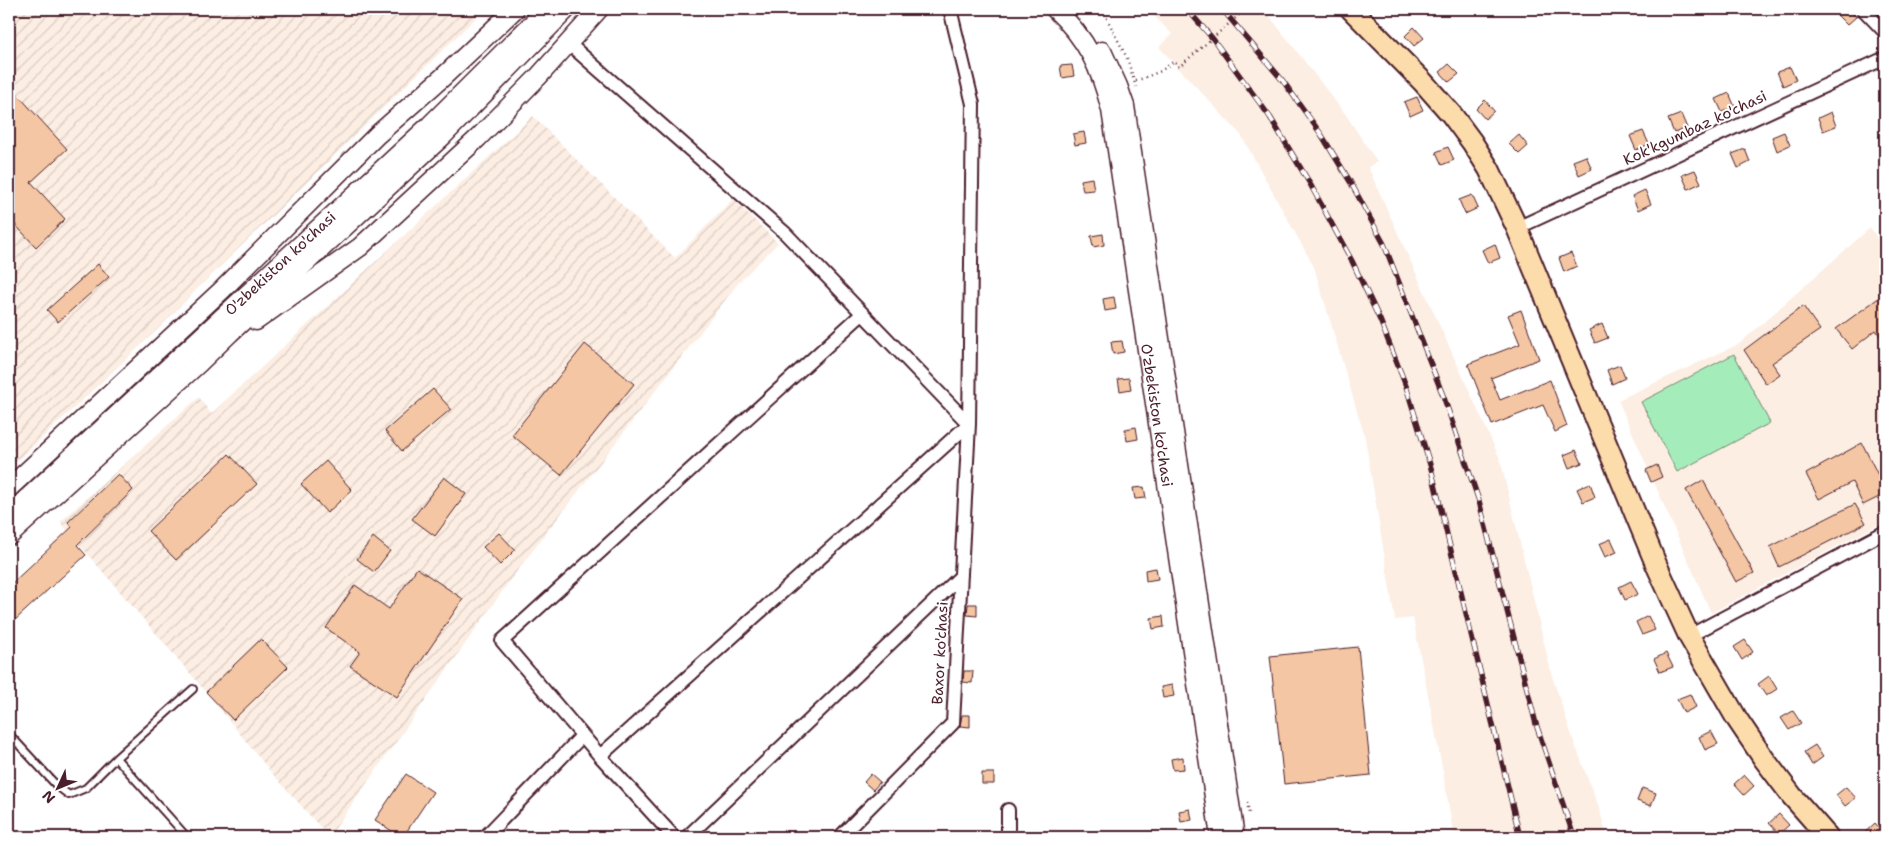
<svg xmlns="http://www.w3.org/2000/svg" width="1894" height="846" viewBox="0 0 1894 846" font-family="'Shantell Sans',sans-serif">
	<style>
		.built { fill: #fceee3 }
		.industrial { fill: url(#industrial-furrows) }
		.pitch { fill: #a4edba; stroke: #778672 }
		.building { fill: #f4c6a3; stroke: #4a1f2b }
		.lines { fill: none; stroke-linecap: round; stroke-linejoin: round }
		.lane-casing { stroke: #4a1f2b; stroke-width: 10 }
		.street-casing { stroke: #4a1f2b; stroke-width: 16 }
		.secondary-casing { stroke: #4a1f2b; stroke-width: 21 }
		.primary-casing { stroke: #4a1f2b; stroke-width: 24 }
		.path { stroke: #4a1f2b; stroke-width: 2.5; stroke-dasharray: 1 4; stroke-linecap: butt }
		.lane { stroke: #fff; stroke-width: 6 }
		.street { stroke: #fff; stroke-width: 12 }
		.secondary { stroke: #fff; stroke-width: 18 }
		.primary { stroke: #fddcac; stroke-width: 20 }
		.rail-casing { stroke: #4a1f2b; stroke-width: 5.5 }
		.rail { stroke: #fff; stroke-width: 4; stroke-dasharray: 11; stroke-linecap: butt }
		.labels { text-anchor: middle; stroke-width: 4; stroke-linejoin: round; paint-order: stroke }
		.street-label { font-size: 15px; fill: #4a1f2b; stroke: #fff }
	</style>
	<defs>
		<pattern id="industrial-furrows" width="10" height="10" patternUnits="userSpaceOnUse" patternTransform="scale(1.25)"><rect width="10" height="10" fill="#fceee3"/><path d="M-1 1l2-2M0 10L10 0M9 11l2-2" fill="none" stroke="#daccc3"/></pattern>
	</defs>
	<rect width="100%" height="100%" fill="#fff"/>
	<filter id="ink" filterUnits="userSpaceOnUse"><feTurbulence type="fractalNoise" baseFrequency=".02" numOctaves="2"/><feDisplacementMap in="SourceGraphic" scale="10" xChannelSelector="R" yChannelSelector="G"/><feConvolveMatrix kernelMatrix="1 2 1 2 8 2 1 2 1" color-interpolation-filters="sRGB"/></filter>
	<g filter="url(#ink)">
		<!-- built -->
		<path class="built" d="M1147 9H1264L1346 115 1377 162 1368 167 1500 459 1552 676 1573 739 1600 811 1607 837H1454L1442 767 1413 618 1395 620 1365 438 1314 267 1241 135 1159 47 1172 34Z
			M1870 228 1885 250V521L1711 613 1618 400 1739 344Z"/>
		<!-- industrial -->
		<path class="industrial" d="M9 9H485L196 290 156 331 9 469Z
			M533 116 675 258 733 199 778 243 739 282 511 579 329 837 270 771 206 692 60 522 199 397 211 414Z"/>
		<!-- pitch -->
		<path class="pitch" d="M1734 354 1770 423 1677 472 1641 402Z"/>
		<!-- building -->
		<path class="building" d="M1844 9H1849L1856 17 1847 25 1837 15Z
			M1414 27 1424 38 1414 46 1405 36Z
			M1449 64 1459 74 1449 82 1440 72Z
			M1072 65 1074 76 1062 78 1060 66Z
			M1790 67 1796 80 1783 86 1777 72Z
			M9 85 67 149 31 182 65 219 36 247 9 218Z
			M1729 93 1735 107 1722 112 1716 99Z
			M1417 97 1423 110 1410 116 1404 102Z
			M1485 100 1494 111 1485 119 1476 109Z
			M1831 112 1836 126 1823 131 1818 118Z
			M1681 114 1687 128 1674 133 1668 119Z
			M1643 131 1649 144 1636 150 1630 136Z
			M1084 132 1086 143 1075 145 1073 134Z
			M1784 132 1790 145 1777 151 1772 137Z
			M1519 135 1528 146 1519 154 1509 144Z
			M1448 147 1454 160 1442 165 1436 152Z
			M1745 149 1750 162 1738 168 1732 154Z
			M1586 156 1592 169 1579 175 1573 161Z
			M1695 170 1701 183 1688 189 1682 175Z
			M1092 178 1094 190 1083 191 1081 180Z
			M1645 190 1651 204 1638 210 1632 196Z
			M1472 195 1478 208 1465 214 1459 200Z
			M1103 234 1104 245 1093 247 1091 236Z
			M1495 244 1500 258 1488 263 1482 250Z
			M1571 253 1577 266 1564 272 1559 258Z
			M98 264 109 277 58 322 47 310Z
			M1114 297 1116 309 1105 311 1103 299Z
			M1880 297 1885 303V343L1876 330 1852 349 1836 329Z
			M1803 306 1820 330 1772 363 1780 374 1766 384 1744 350Z
			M1521 310 1539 359 1491 378 1500 400 1550 380 1567 426 1555 432 1543 405 1492 425 1468 364 1520 344 1508 315Z
			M1602 324 1608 338 1595 343 1589 330Z
			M1122 341 1124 352 1113 354 1111 342Z
			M585 344 634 384 561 475 512 435Z
			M1620 365 1625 378 1612 384 1607 370Z
			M1129 378 1131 389 1120 391 1118 379Z
			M433 389 451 409 402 451 385 431Z
			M1136 427 1138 439 1127 441 1125 429Z
			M1862 443 1885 489V494L1863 505 1852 482 1819 499 1806 474Z
			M1576 450 1582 463 1569 468 1564 455Z
			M229 454 257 484 176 560 148 531Z
			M326 461 352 490 327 513 301 484Z
			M1657 465 1662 477 1651 482 1646 470Z
			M118 474 133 490 77 545 86 555 14 621 9 615V586L72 527 68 522Z
			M444 477 466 494 435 536 412 519Z
			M1703 480 1754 573 1736 582 1686 490Z
			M1590 483 1595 497 1583 502 1577 489Z
			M1144 487 1146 498 1135 499 1133 488Z
			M1855 504 1866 523 1779 567 1770 547Z
			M499 533 515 550 500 565 483 547Z
			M373 537 390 551 374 572 357 559Z
			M1611 539 1617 552 1605 557 1599 544Z
			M417 568 463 599 397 697 350 666 360 652 326 628 355 585 389 609Z
			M1156 568 1158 579 1146 581 1145 570Z
			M1631 581 1638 594 1625 600 1619 587Z
			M968 604H977V616L967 615Z
			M1163 616 1164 627 1153 629 1151 618Z
			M1648 616 1655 630 1642 635 1636 622Z
			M261 639 288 667 233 720 206 692Z
			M1745 640 1753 652 1742 660 1734 647Z
			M1358 647 1371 775 1284 784 1270 656Z
			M1666 653 1673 667 1660 672 1654 659Z
			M964 671H973L972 683 963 682Z
			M1769 676 1777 689 1766 696 1758 684Z
			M1172 685 1174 696 1163 698 1161 687Z
			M1690 694 1696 707 1684 713 1677 699Z
			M1793 711 1801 723 1789 730 1781 718Z
			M962 715H970V727L960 726Z
			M1711 731 1718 744 1705 750 1699 737Z
			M1815 745 1823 757 1812 765 1804 752Z
			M1183 757 1184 769 1173 770 1171 759Z
			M982 773H994V784H982Z
			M406 774 433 792 403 837H401L375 820Z
			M871 774 880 782 873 790 864 782Z
			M1744 775 1754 786 1744 795 1734 784Z
			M1846 787 1856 798 1845 806 1836 795Z
			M1642 788 1656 793 1651 806 1637 801Z
			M1190 809 1192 820 1181 822 1179 811Z
			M1779 814 1789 825 1779 834 1769 823Z
			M1875 823 1885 835V837H1860Z"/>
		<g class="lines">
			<defs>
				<path id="lane" d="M9 734 57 786 69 795 86 788 116 758 193 689
					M116 758 187 837"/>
				<path id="street" d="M1863 9 1885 32
					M568 43 785 233 969 424 953 723 840 837
					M1517 228 1885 58
					M862 314 502 641 600 756 969 424 973 104 950 9
					M1689 636 1885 532
					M600 756 674 837
					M1008 810V837
					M486 836 582 736
					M687 837 961 576"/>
				<g id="secondary">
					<path id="s1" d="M1055 9C1087 39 1100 67 1111 110L1220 837"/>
					<path d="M1102 51 1118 86 1125 106 1235 837"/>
					<path d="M256 321 360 247 478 138 538 77 599 9"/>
					<path d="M9 488 222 290 377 135 443 77 515 9"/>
					<path id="s2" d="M9 515 430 125 547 9"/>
					<path d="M9 536 199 363 230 333 443 136 567 9"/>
				</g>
				<path id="primary" d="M1351 9 1423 82 1452 115 1472 142 1489 169 1517 228 1656 564 1689 636 1737 719 1764 759 1792 796 1828 837"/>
			</defs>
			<!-- lane casing -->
			<use href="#lane" class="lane-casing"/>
			<!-- street casing -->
			<use href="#street" class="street-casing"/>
			<!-- secondary casing -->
			<use href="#secondary" class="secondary-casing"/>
			<!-- primary casing -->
			<use href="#primary" class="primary-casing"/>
			<!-- path -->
			<path class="path" d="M1102 9 1127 58 1136 87
				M1136 81 1161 71 1174 61 1179 67 1246 9
				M1247 802 1249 813"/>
			<!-- lane -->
			<use href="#lane" class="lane"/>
			<!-- street -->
			<use href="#street" class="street"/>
			<!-- secondary -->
			<use href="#secondary" class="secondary"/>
			<!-- primary -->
			<use href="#primary" class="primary"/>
			<defs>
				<path id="rail" d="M1187 9 1213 39 1270 117 1309 182 1352 261 1380 320 1406 386 1431 468 1520 837
					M1222 9 1283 81 1321 134 1351 183 1384 244 1444 398 1479 501 1536 724 1574 837"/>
			</defs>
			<!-- rail casing -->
			<use href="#rail" class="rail-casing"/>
			<!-- rail -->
			<use href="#rail" class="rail"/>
		</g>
	</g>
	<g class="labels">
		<!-- street labels -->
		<g class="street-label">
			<text transform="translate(1695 128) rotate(-25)" y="5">Kok'kgumbaz ko'chasi</text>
			<text dy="5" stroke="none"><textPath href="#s2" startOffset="370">O'zbekiston ko'chasi</textPath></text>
			<text dy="5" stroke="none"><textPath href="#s1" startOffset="426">O'zbekiston ko'chasi</textPath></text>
			<text transform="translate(940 653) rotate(-87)" y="5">Baxor ko'chasi</text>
		</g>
	</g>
	<!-- margin -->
	<rect width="1894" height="846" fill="none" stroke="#fff" stroke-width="30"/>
	<rect x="15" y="15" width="1864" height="816" fill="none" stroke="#4a1f2b" stroke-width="2" filter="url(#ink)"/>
	<!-- north arrow -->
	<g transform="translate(58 788) rotate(226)" stroke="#ffffff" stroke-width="4" paint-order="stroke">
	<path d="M0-4L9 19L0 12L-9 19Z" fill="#4a1f2b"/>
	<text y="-8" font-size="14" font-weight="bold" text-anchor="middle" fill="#4a1f2b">N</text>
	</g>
</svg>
